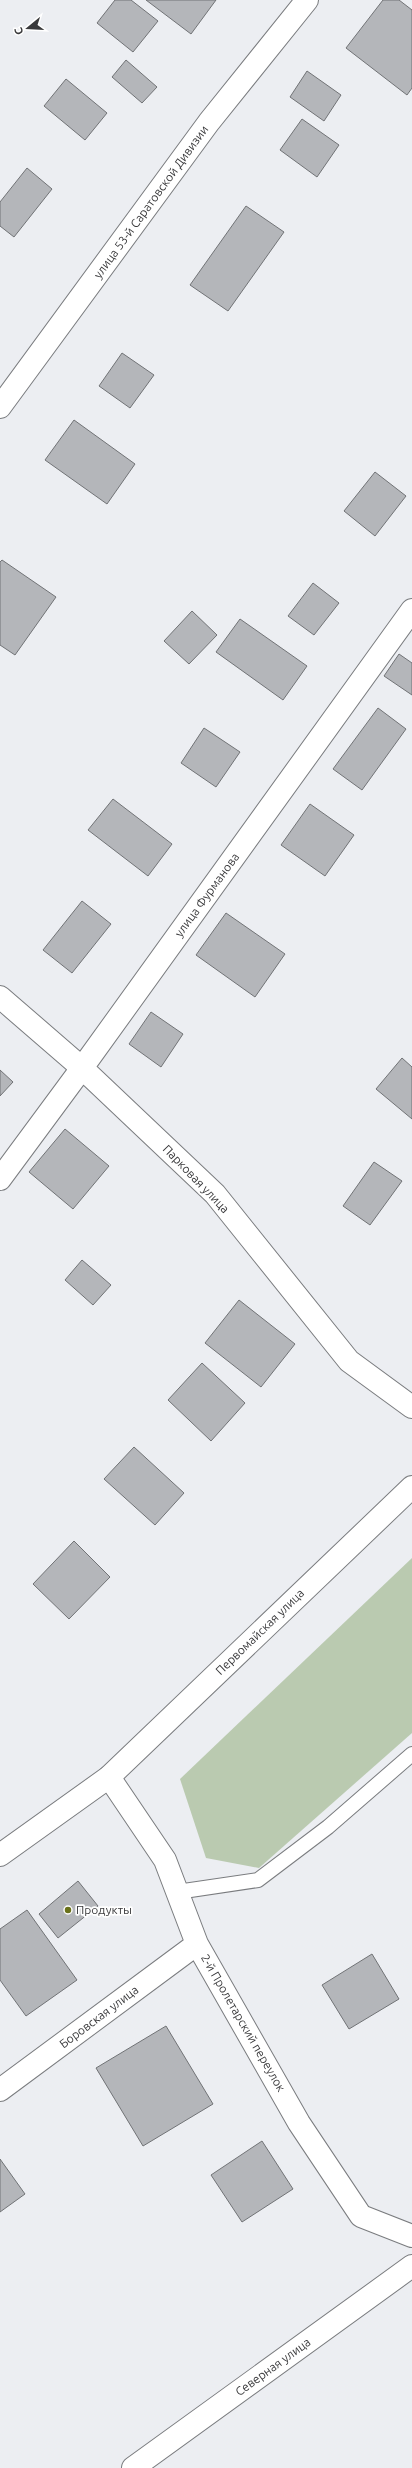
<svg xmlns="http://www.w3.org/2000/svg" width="412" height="2468" viewBox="0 0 412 2468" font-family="Ubuntu,sans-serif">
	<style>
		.green { fill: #bacab0 }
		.building { fill: #b4b6ba; stroke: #717376 }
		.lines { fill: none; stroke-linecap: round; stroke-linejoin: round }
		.lane-casing { stroke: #7a7c7f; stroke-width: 16 }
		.street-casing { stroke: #7a7c7f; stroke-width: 24 }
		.secondary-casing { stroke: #7a7c7f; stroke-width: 24 }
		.lane { stroke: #fff; stroke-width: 14 }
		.street { stroke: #fff; stroke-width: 22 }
		.secondary { stroke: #fff; stroke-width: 22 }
		.poi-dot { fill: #6a721b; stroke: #fff; stroke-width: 1.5 }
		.labels { text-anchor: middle; stroke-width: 3.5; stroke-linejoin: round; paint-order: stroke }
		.street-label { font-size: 12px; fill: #39393b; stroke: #fff }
		.poi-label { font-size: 12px; fill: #39393b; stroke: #fff; text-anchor: start }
	</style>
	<rect width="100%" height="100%" fill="#eceef2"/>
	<!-- green -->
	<path class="green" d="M412 1558V1733L259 1868 206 1858 180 1779Z"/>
	<!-- building -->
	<path class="building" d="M115 0H131L158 21 133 52 97 23Z
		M146 0H216L191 34Z
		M383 0H399L412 10V88L407 95 346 48Z
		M126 60 157 87 142 103 112 77Z
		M307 71 341 95 324 121 290 97Z
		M66 79 107 113 85 140 44 106Z
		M302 119 339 145 317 177 280 150Z
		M27 168 52 189 14 237 0 226V202Z
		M246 206 284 232 228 311 190 285Z
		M122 353 154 375 130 408 99 386Z
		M74 420 135 464 107 504 45 460Z
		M375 472 406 496 375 536 344 511Z
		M2 560 56 597 15 655 0 645V562Z
		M313 583 339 603 314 635 288 616Z
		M192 611 217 635 189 664 164 641Z
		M240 619 307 666 283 700 216 652Z
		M399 654 412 663V695L384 676Z
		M378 708 406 729 362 790 333 769Z
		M204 728 240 752 216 787 181 763Z
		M113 799 172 844 148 876 88 830Z
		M310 804 354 835 325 876 281 845Z
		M82 901 111 924 72 973 43 950Z
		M226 913 285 954 255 997 196 955Z
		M151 1012 183 1034 161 1067 129 1044Z
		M402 1058 412 1067V1119L376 1089Z
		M0 1070 13 1082 0 1096Z
		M65 1129 109 1166 73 1209 29 1172Z
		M374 1162 402 1181 370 1225 343 1206Z
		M82 1260 111 1285 93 1305 65 1280Z
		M239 1300 295 1344 261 1387 205 1343Z
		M202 1363 245 1403 211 1441 168 1400Z
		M134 1447 184 1493 155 1525 104 1479Z
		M74 1541 110 1577 69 1619 33 1584Z
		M78 1881 98 1906 58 1938 39 1914Z
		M27 1910 77 1980 26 2016 0 1980V1929Z
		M372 1954 399 1999 349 2029 322 1985Z
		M166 2026 213 2104 143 2146 96 2068Z
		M262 2141 293 2189 242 2222 211 2175Z
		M0 2159 25 2194 0 2212Z"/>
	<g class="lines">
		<defs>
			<path id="lane" d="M177 1892 258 1880 328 1827 412 1754"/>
			<path id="street" d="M0 407 209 122 307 0
				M0 997 82 1068 215 1194 349 1361 412 1407
				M0 1179 82 1068 412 610
				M109 1777 165 1860 197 1944 299 2123 361 2216 412 2236
				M0 2090 197 1944
				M133 2468 412 2266"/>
			<path id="secondary" d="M0 1855 109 1777 412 1487"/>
		</defs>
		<!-- lane casing -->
		<use href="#lane" class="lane-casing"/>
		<!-- street casing -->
		<use href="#street" class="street-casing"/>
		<!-- secondary casing -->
		<use href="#secondary" class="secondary-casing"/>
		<!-- lane -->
		<use href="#lane" class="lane"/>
		<!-- street -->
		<use href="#street" class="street"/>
		<!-- secondary -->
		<use href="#secondary" class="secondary"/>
	</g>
	<!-- markers -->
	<circle class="poi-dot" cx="68" cy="1910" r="4"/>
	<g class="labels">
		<!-- street labels -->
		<g class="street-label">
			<text transform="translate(151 202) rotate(-54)" y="4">улица 53-й Саратовской Дивизии</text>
			<text transform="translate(207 895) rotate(-54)" y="4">улица Фурманова</text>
			<text transform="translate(196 1179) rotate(46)" y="4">Парковая улица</text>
			<text transform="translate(260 1632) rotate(-44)" y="4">Первомайская улица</text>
			<text transform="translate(99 2017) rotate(-37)" y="4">Боровская улица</text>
			<text transform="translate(243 2023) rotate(60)" y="4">2-й Пролетарский переулок</text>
			<text transform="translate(273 2367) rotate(-36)" y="4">Северная улица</text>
		</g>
		<!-- poi labels -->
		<g class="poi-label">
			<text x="76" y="1914">Продукты</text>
		</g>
	</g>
	<!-- north arrow -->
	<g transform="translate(28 28) rotate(252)" stroke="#ffffff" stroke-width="3" paint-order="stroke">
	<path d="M0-3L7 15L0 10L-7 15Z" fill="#39393b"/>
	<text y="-6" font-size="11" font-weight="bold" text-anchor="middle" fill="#39393b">С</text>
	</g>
</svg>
